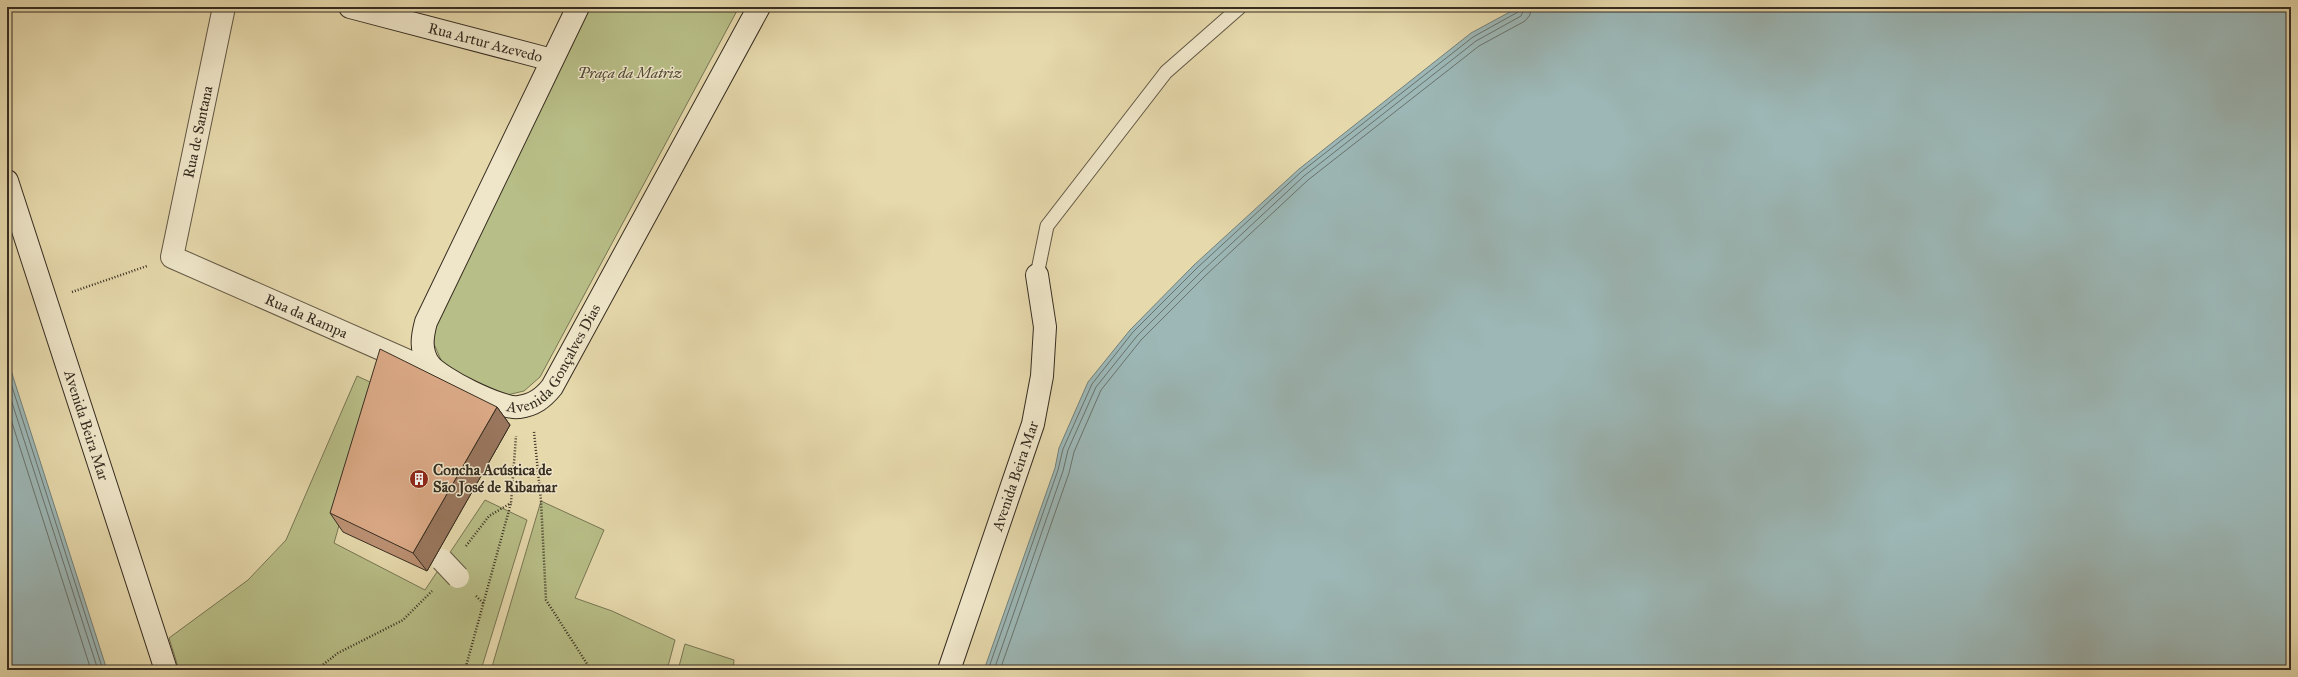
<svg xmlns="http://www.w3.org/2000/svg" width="2298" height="677" viewBox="0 0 2298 677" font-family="'IM FELL Great Primer',serif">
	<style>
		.green { fill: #b8be87; stroke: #777654 }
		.water { fill: #9cb7b6; stroke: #73807a }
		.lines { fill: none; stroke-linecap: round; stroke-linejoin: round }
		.shore { stroke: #69726c; stroke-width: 1 }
		.lane-casing { stroke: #625844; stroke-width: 15 }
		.street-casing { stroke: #625844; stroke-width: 24 }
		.secondary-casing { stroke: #362d21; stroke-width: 24 }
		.path { stroke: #362d21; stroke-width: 2.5; stroke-dasharray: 1 2; stroke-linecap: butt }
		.lane { stroke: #efe6c9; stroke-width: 13 }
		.street { stroke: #efe6c9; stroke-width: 22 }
		.secondary { stroke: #efe6c9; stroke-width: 22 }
		.street-bridge-casing { stroke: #625844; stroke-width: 24; stroke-linecap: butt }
		.street-bridge { stroke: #efe6c9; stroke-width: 22 }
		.wall { fill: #bb9072; stroke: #362d21 }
		.shaded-wall { fill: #99765d; stroke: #362d21 }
		.building { fill: #daa885; stroke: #362d21 }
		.labels { text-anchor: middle; stroke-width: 3; stroke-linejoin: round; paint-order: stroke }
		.street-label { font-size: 15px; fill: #362d21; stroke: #efe6c9 }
		.park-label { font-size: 15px; font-style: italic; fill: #504a35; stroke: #efe6c9 }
		.poi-label { font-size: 15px; font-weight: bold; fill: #362d21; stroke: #efe6c9; text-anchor: start }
	</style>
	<rect width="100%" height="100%" fill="#e6d9ac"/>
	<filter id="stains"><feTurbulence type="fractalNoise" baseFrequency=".005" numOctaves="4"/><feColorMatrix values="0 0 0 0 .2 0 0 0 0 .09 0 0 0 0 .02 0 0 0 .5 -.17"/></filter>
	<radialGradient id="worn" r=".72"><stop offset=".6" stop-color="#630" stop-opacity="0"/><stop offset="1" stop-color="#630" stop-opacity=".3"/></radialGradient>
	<!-- green -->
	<path class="green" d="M590 7H739L540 377 524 391 507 395 444 367 434 344V327Z
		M357 376 379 386 334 543 425 590 485 500 527 520 481 670H179L169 638 248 580 286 540Z
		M541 501 604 530 575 598 612 611 675 640 667 670H491Z
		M685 644 734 660 733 670H678Z"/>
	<!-- water -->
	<path class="water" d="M1519 7H2291V670H984L1055 468 1059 448 1088 382 1130 330 1194 265 1299 169 1471 33Z
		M7 358 107 670H7Z"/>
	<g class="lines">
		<!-- shore -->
		<path class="shore" d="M7 371 103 670
			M7 387 98 670
			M7 407 91 670
			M988 670 1058 470 1063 449 1092 384 1133 332 1197 268 1301 172 1473 37 1518 12 1520 7
			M994 670 1063 471 1068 450 1096 387 1137 336 1201 272 1304 176 1476 41 1521 16 1525 7
			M1000 670 1069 473 1074 452 1101 390 1141 340 1205 276 1308 180 1479 46 1525 21 1530 15 1531 7"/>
		<defs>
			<path id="lane" d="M1037 275 1047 226 1166 72 1240 7"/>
			<g id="street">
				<path id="s1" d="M224 7 172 257 440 375"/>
			</g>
			<g id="secondary">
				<path id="s2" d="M350 7 552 60"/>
				<path id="s3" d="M578 7 426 322C422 337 420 350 429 364 439 378 502 410 519 407 534 405 543 398 552 387L759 7"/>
				<path id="s4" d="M7 181 166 670"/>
				<path id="s5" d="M949 670 1033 424 1042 376 1045 327 1037 275"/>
			</g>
		</defs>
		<!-- lane casing -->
		<use href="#lane" class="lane-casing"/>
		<!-- street casing -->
		<use href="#street" class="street-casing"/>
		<!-- secondary casing -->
		<use href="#secondary" class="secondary-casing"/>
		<!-- path -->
		<path class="path" d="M72 292 147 266
			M534 432 541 501 546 600 591 670
			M466 546 489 516 511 503
			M476 596 483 603
			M316 670 338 653 403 620 432 591
			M465 670 511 503 516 436"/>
		<!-- lane -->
		<use href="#lane" class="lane"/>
		<!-- street -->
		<use href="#street" class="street"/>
		<!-- secondary -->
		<use href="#secondary" class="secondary"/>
		<defs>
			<path id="street-bridge" d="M442 560 458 577"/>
		</defs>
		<!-- street-bridge casing -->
		<use href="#street-bridge" class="street-bridge-casing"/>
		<!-- street-bridge -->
		<use href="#street-bridge" class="street-bridge"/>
	</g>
	<!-- wall -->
	<path class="wall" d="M497 407 510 425 427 571 343 532 330 513Z"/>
	<!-- shaded-wall -->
	<path class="shaded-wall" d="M497 407 510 425 427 571 413 553Z"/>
	<!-- building -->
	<path class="building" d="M380 349 497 407 413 553 330 513Z"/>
	<!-- icons -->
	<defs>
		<symbol id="building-disc" viewBox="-11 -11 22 22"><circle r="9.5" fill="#8f2418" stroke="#efe6c9"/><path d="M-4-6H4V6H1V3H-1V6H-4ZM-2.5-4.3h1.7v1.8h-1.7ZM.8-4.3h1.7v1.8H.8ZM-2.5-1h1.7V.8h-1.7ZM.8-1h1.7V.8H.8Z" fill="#fff"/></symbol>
	</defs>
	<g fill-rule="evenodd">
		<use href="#building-disc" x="408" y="468" width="22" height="22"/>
	</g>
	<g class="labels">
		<!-- street labels -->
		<g class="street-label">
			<text dy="5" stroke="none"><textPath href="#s2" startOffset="140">Rua Artur Azevedo</textPath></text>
			<text transform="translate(198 132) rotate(-78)" y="5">Rua de Santana</text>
			<text dy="5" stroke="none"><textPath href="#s1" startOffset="402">Rua da Rampa</textPath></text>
			<text dy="5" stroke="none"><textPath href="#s3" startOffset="555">Avenida Gonçalves Dias</textPath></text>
			<text dy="5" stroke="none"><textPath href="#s4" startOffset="257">Avenida Beira Mar</textPath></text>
			<text dy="5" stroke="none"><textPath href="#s5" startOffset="205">Avenida Beira Mar</textPath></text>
		</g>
		<!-- park labels -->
		<g class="park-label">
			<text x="630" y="78">Praça da Matriz</text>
		</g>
		<!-- poi labels -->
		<g class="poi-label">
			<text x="433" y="475">Concha Acústica de<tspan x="433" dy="17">São José de Ribamar</tspan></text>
		</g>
	</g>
	<!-- margin -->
	<rect width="2298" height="677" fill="none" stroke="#e6d9ac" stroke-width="24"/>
	<rect x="8" y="8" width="2282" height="661" fill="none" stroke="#362d21" stroke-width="2"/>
	<rect x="12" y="12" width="2274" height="653" fill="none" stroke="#362d21"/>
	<rect width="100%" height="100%" filter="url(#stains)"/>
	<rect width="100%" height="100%" fill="url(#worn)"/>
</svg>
